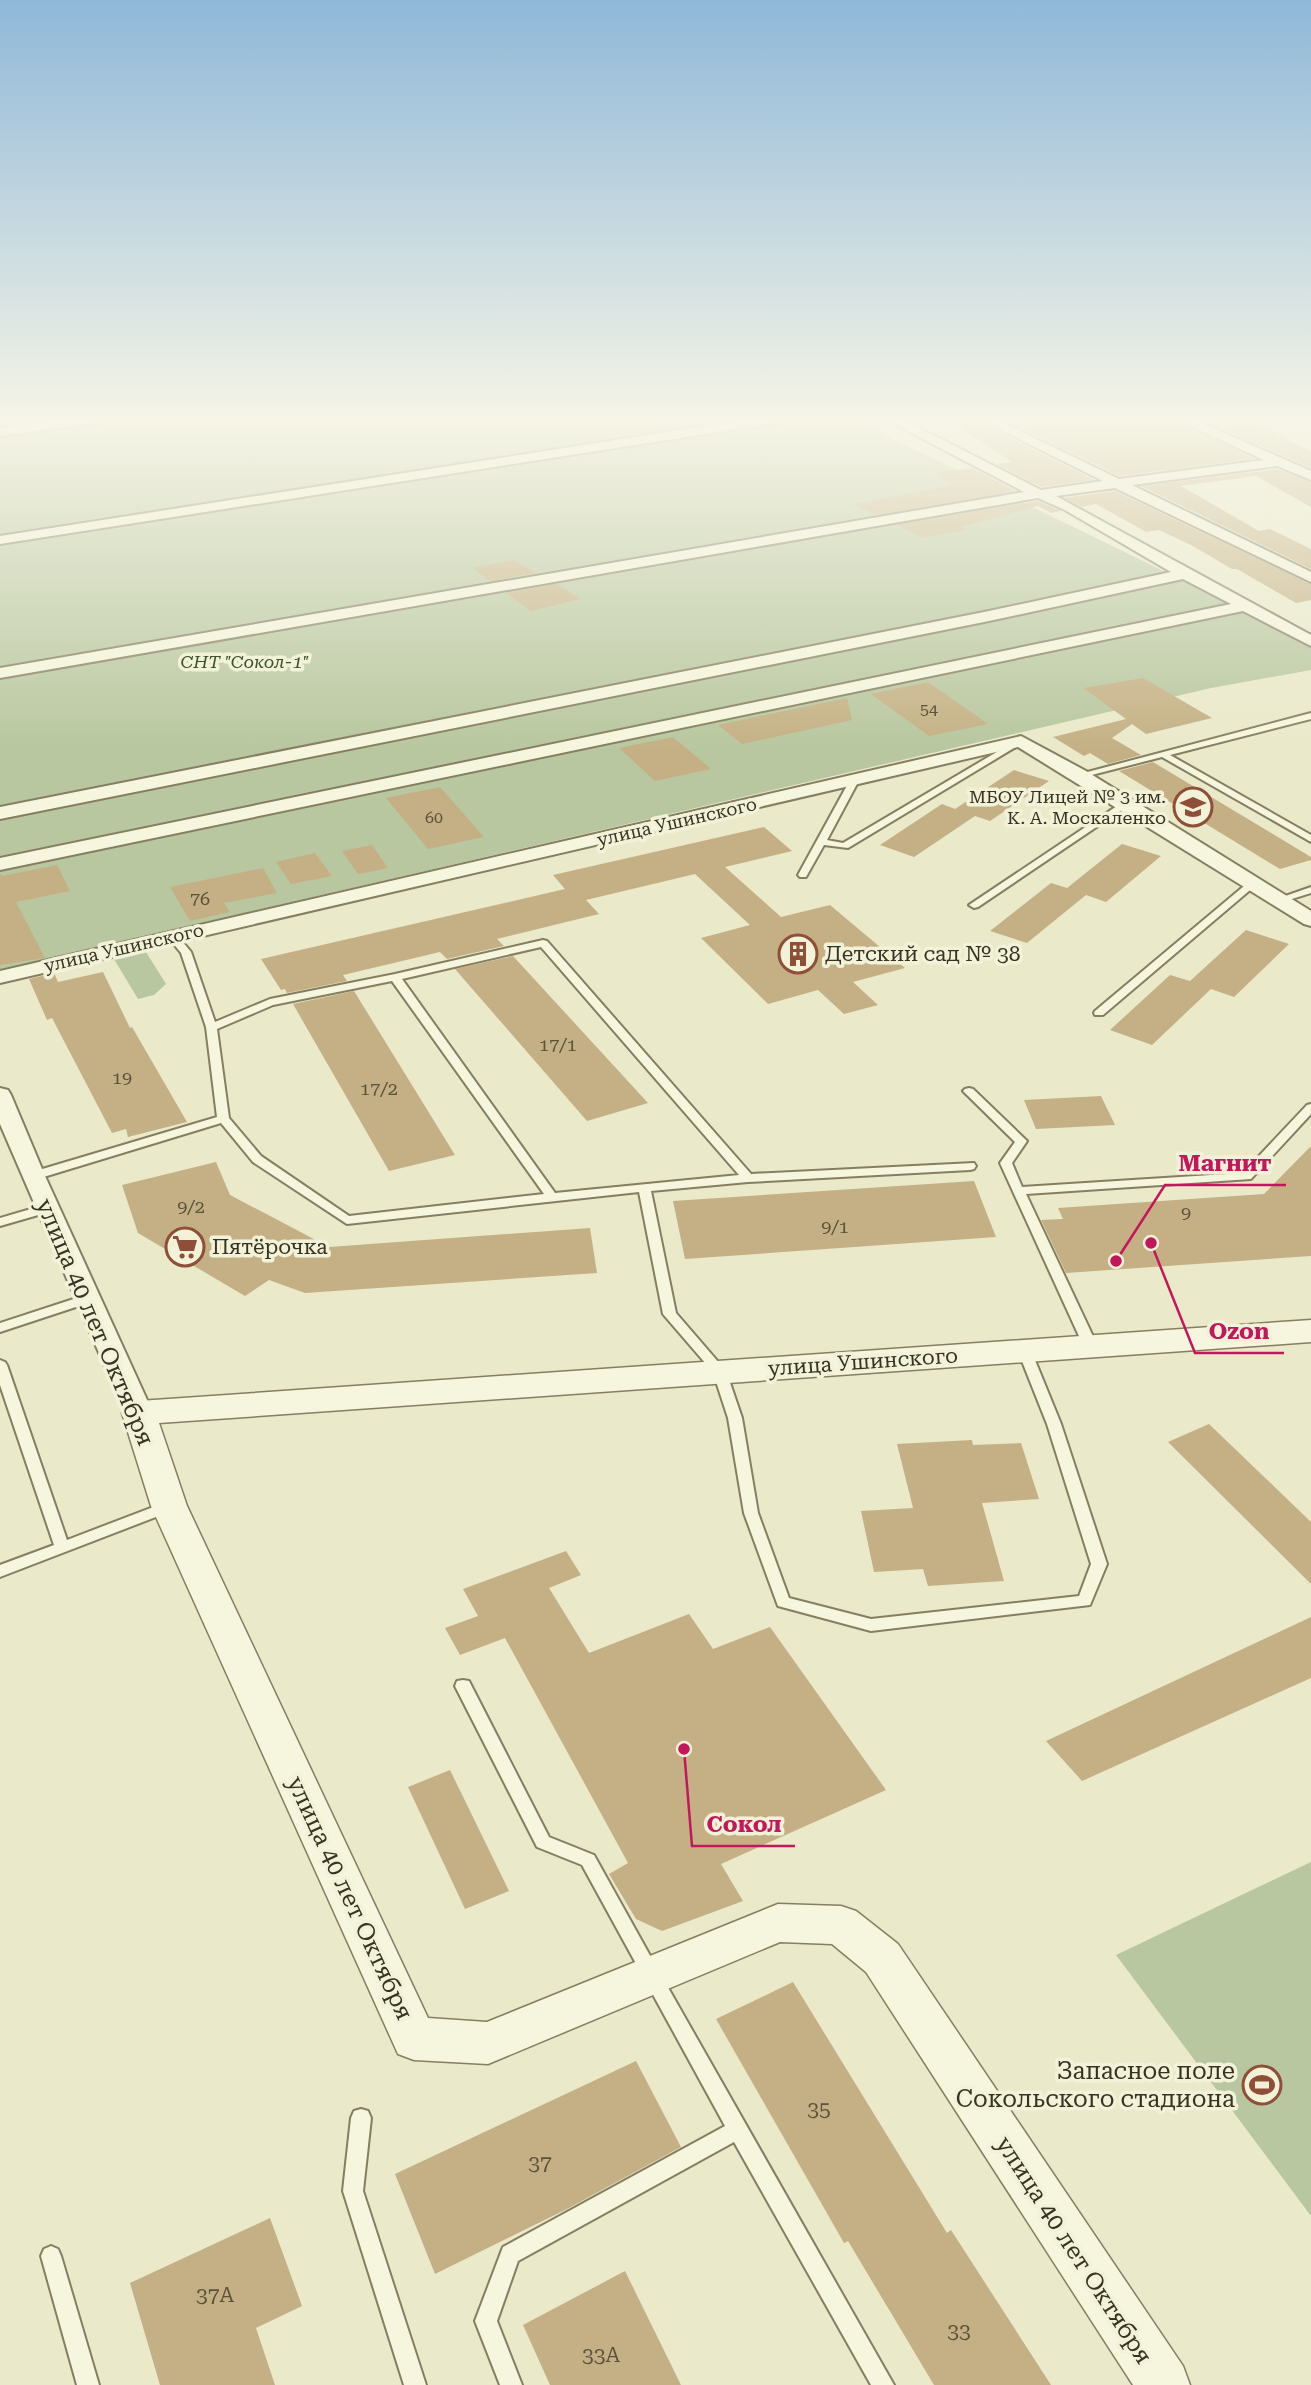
<svg xmlns="http://www.w3.org/2000/svg" width="1311" height="2385" viewBox="0 0 1311 2385" font-family="'Roboto Serif',serif">
	<style>
		.green { fill: #b8c79f }
		.building { fill: #c4b084 }
		.lines { fill: none; stroke-linecap: round; stroke-linejoin: round }
		.service-casing { stroke: #857e60; stroke-width: 4 }
		.minor-casing { stroke: #857e60; stroke-width: 4 }
		.tertiary-casing { stroke: #857e60; stroke-width: 3 }
		.service { fill: #f6f5dd; fill-rule: evenodd }
		.minor { fill: #f6f5dd; fill-rule: evenodd }
		.tertiary { fill: #f6f5dd; fill-rule: evenodd }
		.labels { text-anchor: middle; stroke-width: 7; stroke-linejoin: round; paint-order: stroke }
		.far-number-label { font-size: 16px; fill: #5a523a }
		.far-park-label { font-size: 18px; font-style: italic; fill: #3d512b; stroke: #f2f2d9 }
		.far-poi-label { font-size: 18px; fill: #373222; stroke: #f2f2d9; text-anchor: end }
		.far-street-label { font-size: 18px; fill: #373222; stroke: #f2f2d9 }
		.number-label { font-size: 18px; fill: #5a523a }
		.poi-label { font-size: 21px; fill: #373222; stroke: #f2f2d9; text-anchor: start }
		.street-label { font-size: 21px; fill: #373222; stroke: #f2f2d9 }
		.near-number-label { font-size: 21px; fill: #5a523a }
		.near-street-label { font-size: 24px; fill: #373222; stroke: #f2f2d9 }
		.near-poi-label { font-size: 24px; fill: #373222; stroke: #f2f2d9; text-anchor: end }
		.leader { fill: none; stroke: #c2185b; stroke-width: 2.5 }
		.callout-dot { fill: #c2185b; stroke: #f2f2d9; stroke-width: 2.5 }
		.callout-label { font-size: 23px; text-anchor: middle; font-weight: bold; fill: #c2185b; stroke: #f2f2d9; stroke-width: 7; stroke-linejoin: round; paint-order: stroke }
	</style>
	<rect width="100%" height="100%" fill="#eae9ca"/>
	<!-- green -->
	<path class="green" d="M0 417H848L1311 643V670L1211 688 0 970Z
		M146 952 166 984 154 995 138 999 114 959Z
		M1311 1862V2216L1116 1955Z"/>
	<!-- building -->
	<path class="building" d="M1063 417H1168L1255 459 1119 476 1010 423Z
		M1195 417H1233L1263 427 1311 451V468Z
		M986 426 1094 480 1041 487 996 464 1012 462 961 428Z
		M972 468 1016 491 876 515 854 504 953 485 934 473Z
		M1277 469 1311 482V507L1256 476 1181 486 1259 531 1270 529 1311 549V569L1141 486Z
		M1115 491 1311 584V600L1296 603 1237 569H1232L1193 546 1159 530 1146 532 1096 504 1082 507 1064 498Z
		M1038 501 1061 511 1051 513 1038 506 962 527 967 530 922 538 897 525Z
		M513 560 536 573 490 581 472 568Z
		M556 584 581 599 531 611 506 593Z
		M1143 678 1212 718 1146 734 1132 724 1112 738 1141 755 1108 764 1090 753 1084 756 1053 737 1126 719 1083 688Z
		M928 682 988 724 929 736 871 694Z
		M847 698 852 720 742 744 718 725Z
		M673 737 711 769 655 781 619 748Z
		M1153 762 1311 857V860L1280 869 1119 771Z
		M1014 770 1049 781 990 821 975 816 914 857 880 845 942 804 955 809Z
		M440 787 484 837 428 849 386 798Z
		M764 827 792 851 725 867 781 917 830 905 905 968 853 982 878 1005 844 1014 818 990 768 1004 701 938 750 925 695 874 586 900 599 914 497 939 504 946 447 959 440 952 343 975 347 981 287 993 285 989 281 990 261 959 565 889 553 875Z
		M1122 844 1161 856 1106 902 1086 895 1027 943 990 931 1051 883 1067 888Z
		M372 845 388 868 358 874 342 851Z
		M315 853 332 876 291 884 276 862Z
		M57 865 70 891 16 902 45 958 0 965V873L2 876Z
		M263 868 277 893 224 903 230 912 190 921 170 887Z
		M1246 930 1289 944 1234 997 1211 989 1152 1045 1110 1030 1170 975 1190 981Z
		M513 956 648 1103 587 1121 455 969Z
		M103 972 130 1028 132 1027 187 1122 128 1137 126 1129 112 1133 52 1018 47 1020 29 979 54 973 58 982Z
		M354 991 455 1155 389 1171 293 1004Z
		M1101 1096 1115 1125 1036 1129 1024 1100Z
		M1311 1146V1256L1066 1273 1041 1220 1063 1219 1058 1208 1264 1194Z
		M216 1162 230 1195 329 1247 590 1228 597 1273 305 1293 269 1280 245 1296 138 1233 122 1185Z
		M974 1181 996 1237 685 1259 673 1201Z
		M1209 1424 1311 1522V1584L1168 1442Z
		M972 1440 973 1445 1021 1443 1039 1499 982 1503 1004 1581 928 1586 923 1569 874 1572 861 1511 913 1508 897 1444Z
		M566 1551 581 1575 549 1588 589 1653 689 1614 713 1649 770 1627 886 1790 721 1864 743 1901 662 1931 636 1919 609 1874 628 1863 505 1638 460 1655 445 1628 478 1616 463 1589Z
		M1311 1617V1678L1082 1781 1046 1741Z
		M450 1770 509 1891 465 1909 408 1787Z
		M793 1982 947 2233 951 2230 1051 2385H934L848 2241 844 2243 716 2019Z
		M636 2061 681 2147 567 2209 435 2274 395 2174Z
		M270 2218 302 2306 256 2328 275 2385H160L130 2283Z
		M625 2271 681 2385H550L523 2325Z"/>
	<g class="lines">
		<defs>
			<path id="service" d="M1311 713V719L1170 755 1311 835V842L1162 757 1080 778 1076 775Z
				M1017 740 1024 742 848 848 824 845 806 877H800L798 875 850 780H856L858 782 827 840 843 843Z
				M1126 800 1129 801V805L978 907 974 908 969 905Z
				M1253 880 1256 881V885L1103 1015H1095L1094 1013 1095 1011 1250 881Z
				M1311 887V893L1279 903 1274 900Z
				M173 934 177 935 191 952 215 1022 270 999 395 974 543 940 547 941 751 1174 974 1163 976 1166 974 1169 970 1170 748 1182 651 1191 676 1313 726 1371 742 1418 758 1513 789 1598 871 1619 1079 1596 1091 1564 1047 1424 1018 1351 1020 1348H1030L1061 1424 1107 1564 1090 1605 871 1631 778 1606 744 1513 728 1418 713 1372 663 1314 639 1192 347 1224 253 1162 221 1123 37 1179H29L27 1176 29 1173 217 1117 206 1027 181 953 168 937ZM541 947 739 1175 555 1193 402 979ZM392 981 544 1194 349 1216 261 1156 229 1118 217 1029 273 1005Z
				M969 1088 973 1089 1027 1141 1012 1163 1022 1187 1243 1173 1307 1105 1311 1104V1114L1251 1179 1026 1194 1098 1347 1096 1350H1086L1084 1347 1000 1163 1015 1142 965 1093 963 1091 965 1089Z
				M48 1204 52 1205 54 1208 52 1211 0 1226V1218Z
				M89 1294 94 1295 96 1298 94 1301 0 1332V1323Z
				M0 1360 5 1362 7 1365 67 1540 169 1501 174 1502 176 1506 174 1510 0 1577V1565L54 1545 0 1385Z
				M463 1680 469 1681 549 1837 594 1855 658 1970 894 2385H871L734 2142 518 2261 497 2321 522 2385H500L475 2321 503 2247 725 2126 582 1865 537 1847 455 1686 457 1681Z
				M361 2109 368 2111 371 2118 363 2191 426 2385H404L343 2191 351 2118 354 2111Z
				M51 2246 58 2249 61 2256 99 2385H77L41 2256 44 2249Z"/>
			<path id="minor" d="M80 417H116L110 421 0 436V428Z
				M763 417H795L789 421 0 544V536Z
				M881 417H898L1041 490 1103 481 975 417H991L1119 479 1264 460 1171 417H1188L1311 471V480L1277 466 1132 485 1311 572V582L1115 488 1056 496 1311 635V646L1243 611 0 870V858L1231 604 1183 579 989 621 0 819V807L989 611 1171 572 1065 510 1038 498 0 678V668L1024 492Z
				M1021 736 1086 771 1311 911V926L1304 924 1018 747 0 983V971Z
				M0 1088 8 1090 11 1095 45 1176 153 1413 149 1420 139 1423 129 1420 125 1413 0 1124Z"/>
			<path id="tertiary" d="M1311 1320V1342L159 1423 187 1506 428 2018 487 2022 778 1904 841 1906 856 1911 898 1944 1183 2366 1190 2385H1133L866 1972 832 1944 780 1942 488 2064 414 2060 398 2054 151 1506 122 1413 127 1405 139 1401Z"/>
		</defs>
		<!-- service casing -->
		<use href="#service" class="service-casing"/>
		<!-- minor casing -->
		<use href="#minor" class="minor-casing"/>
		<!-- tertiary casing -->
		<use href="#tertiary" class="tertiary-casing"/>
		<!-- service -->
		<use href="#service" class="service"/>
		<!-- minor -->
		<use href="#minor" class="minor"/>
		<!-- tertiary -->
		<use href="#tertiary" class="tertiary"/>
	</g>
	<!-- sky -->
	<linearGradient id="sky" x2="0" y2="1"><stop stop-color="#8fb8d8"/><stop offset="0.56" stop-color="#f6f5e7"/><stop offset="1" stop-color="#f6f5e7" stop-opacity="0"/></linearGradient>
	<rect width="1311" height="751" fill="url(#sky)"/>
	<!-- icons -->
	<defs>
		<symbol id="school-ring" viewBox="-11 -11 22 22"><circle r="9.5" fill="#f2f2d9" stroke="#8e4e37" stroke-width="1.5"/><path d="M0-5L7-2L0 1L-7-2ZM-4 1L0 2.5L4 1V4Q0 6-4 4Z" fill="#8e4e37"/></symbol>
		<symbol id="building-ring" viewBox="-11 -11 22 22"><circle r="9.5" fill="#f2f2d9" stroke="#8e4e37" stroke-width="1.5"/><path d="M-4-6H4V6H1V3H-1V6H-4ZM-2.5-4.3h1.7v1.8h-1.7ZM.8-4.3h1.7v1.8H.8ZM-2.5-1h1.7V.8h-1.7ZM.8-1h1.7V.8H.8Z" fill="#8e4e37"/></symbol>
		<symbol id="supermarket-ring" viewBox="-11 -11 22 22"><circle r="9.5" fill="#f2f2d9" stroke="#8e4e37" stroke-width="1.5"/><path d="M-6-5.5h2.5l.6 2H6L4.5 2H-2.5L-4.4-4H-6ZM-1.5 3.2a1.3 1.3 0 1 0 .1 0ZM3 3.2a1.3 1.3 0 1 0 .1 0Z" fill="#8e4e37"/></symbol>
		<symbol id="stadium-ring" viewBox="-11 -11 22 22"><circle r="9.5" fill="#f2f2d9" stroke="#8e4e37" stroke-width="1.5"/><path d="M0-5a6.5 5 0 1 0 0 10a6.5 5 0 1 0 0-10ZM-3.5-1.8h7v3.6h-7Z" fill="#8e4e37"/></symbol>
	</defs>
	<g fill-rule="evenodd">
		<use href="#school-ring" x="1171" y="785" width="44" height="44"/>
		<use href="#building-ring" x="776" y="932" width="44" height="44"/>
		<use href="#supermarket-ring" x="163" y="1225" width="44" height="44"/>
		<use href="#stadium-ring" x="1240" y="2063" width="44" height="44"/>
	</g>
	<g class="labels">
		<!-- far-number labels -->
		<g class="far-number-label">
			<text x="929" y="715">54</text>
			<text x="434" y="823">60</text>
		</g>
		<!-- far-park labels -->
		<g class="far-park-label">
			<text x="245" y="668">СНТ "Сокол-1"</text>
		</g>
		<!-- far-poi labels -->
		<g class="far-poi-label">
			<text x="1166" y="803">МБОУ Лицей № 3 им.<tspan x="1166" dy="21">К. А. Москаленко</tspan></text>
		</g>
		<!-- far-street labels -->
		<g class="far-street-label">
			<text transform="translate(677 822) rotate(-13)" y="6">улица Ушинского</text>
			<text transform="translate(124 948) rotate(-13)" y="6">улица Ушинского</text>
		</g>
		<!-- number labels -->
		<g class="number-label">
			<text x="200" y="905">76</text>
			<text x="558" y="1051">17/1</text>
			<text x="122" y="1084">19</text>
			<text x="379" y="1095">17/2</text>
			<text x="191" y="1213">9/2</text>
			<text x="1186" y="1219">9</text>
			<text x="835" y="1233">9/1</text>
		</g>
		<!-- poi labels -->
		<g class="poi-label">
			<text x="825" y="961">Детский сад № 38</text>
			<text x="212" y="1254">Пятёрочка</text>
		</g>
		<!-- street labels -->
		<g class="street-label">
			<text transform="translate(863 1362) rotate(-4)" y="7">улица Ушинского</text>
		</g>
		<!-- near-number labels -->
		<g class="near-number-label">
			<text x="819" y="2116">35</text>
			<text x="540" y="2170">37</text>
			<text x="215" y="2302">37А</text>
			<text x="959" y="2338">33</text>
			<text x="601" y="2362">33А</text>
		</g>
		<!-- near-street labels -->
		<g class="near-street-label">
			<text transform="translate(95 1322) rotate(67)" y="8">улица 40 лет Октября</text>
			<text transform="translate(350 1898) rotate(65)" y="8">улица 40 лет Октября</text>
			<text transform="translate(1074 2250) rotate(57)" y="8">улица 40 лет Октября</text>
		</g>
		<!-- near-poi labels -->
		<g class="near-poi-label">
			<text x="1235" y="2079">Запасное поле<tspan x="1235" dy="28">Сокольского стадиона</tspan></text>
		</g>
	</g>
	<!-- callouts -->
	<path class="leader" d="M1116 1261L1165 1185H1286M1151 1243L1195 1353H1284M684 1749L692 1846H795"/>
	<g class="callout-dot">
		<circle cx="1116" cy="1261" r="7"/>
		<circle cx="1151" cy="1243" r="7"/>
		<circle cx="684" cy="1749" r="7"/>
	</g>
	<g class="callout-label">
		<text x="1225" y="1171">Магнит</text>
		<text x="1239" y="1339">Ozon</text>
		<text x="744" y="1832">Сокол</text>
	</g>
</svg>
